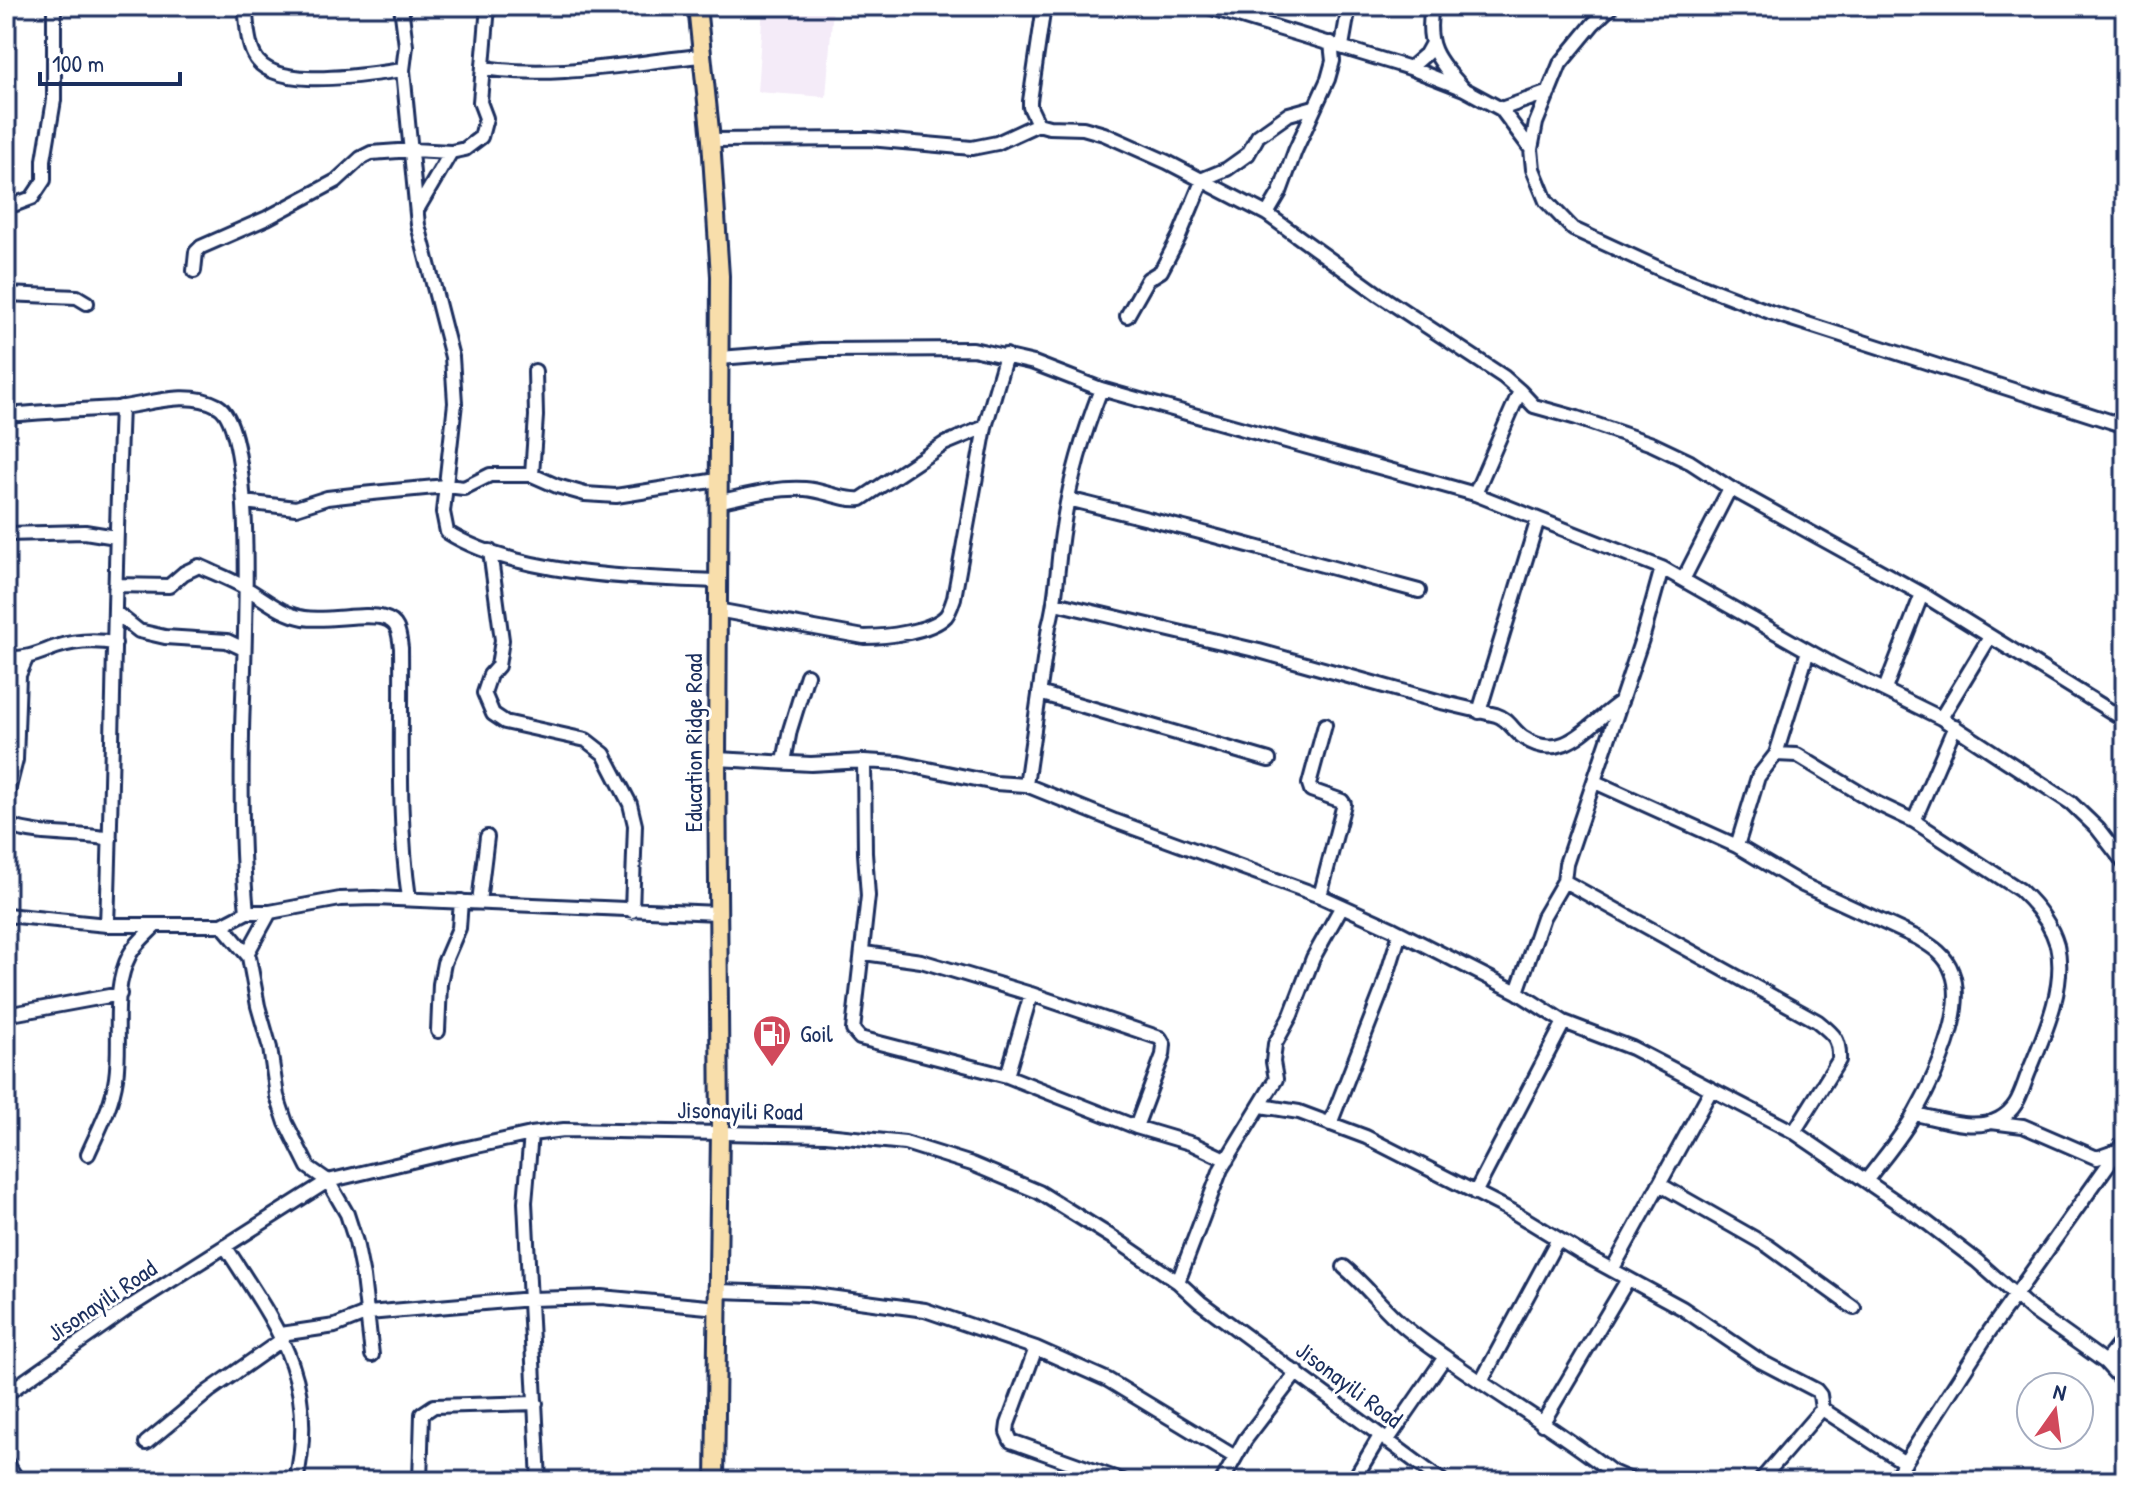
<svg xmlns="http://www.w3.org/2000/svg" width="2131" height="1487" viewBox="0 0 2131 1487" font-family="'Patrick Hand',sans-serif">
	<style>
		.built { fill: #f4ebf8 }
		.lines { fill: none; stroke-linecap: round; stroke-linejoin: round }
		.minor-casing { stroke: #1b2f5e; stroke-width: 18 }
		.major-casing { stroke: #1b2f5e; stroke-width: 22 }
		.minor { stroke: #fff; stroke-width: 12 }
		.major { stroke: #f8deab; stroke-width: 16 }
		.labels { text-anchor: middle; stroke-width: 6; stroke-linejoin: round; paint-order: stroke }
		.street-label { font-size: 24px; fill: #1b2f5e; stroke: #fff }
		.poi-label { font-size: 24px; fill: #1b2f5e; stroke: #fff; text-anchor: start }
	</style>
	<rect width="100%" height="100%" fill="#fff"/>
	<filter id="ink" filterUnits="userSpaceOnUse"><feTurbulence type="fractalNoise" baseFrequency=".0125" numOctaves="2"/><feDisplacementMap in="SourceGraphic" scale="16" xChannelSelector="R" yChannelSelector="G"/><feConvolveMatrix kernelMatrix="1 2 1 2 8 2 1 2 1" color-interpolation-filters="sRGB"/></filter>
	<g filter="url(#ink)">
		<!-- built -->
		<path class="built" d="M763 6H833L826 97 757 92Z"/>
		<g class="lines">
			<defs>
				<path id="minor" d="M245 6C247 21 247 42 254 55 272 93 369 74 403 70
					M401 6 406 46 403 70 418 225 452 357 455 403 443 512 447 532C516 576 637 578 718 581
					M1205 6 1410 68 1464 89 1501 109 1531 149
					M1432 6C1425 46 1436 58 1462 87
					M1612 6 1593 24 1560 64 1536 123 1531 149 1533 169 1546 201 1573 229 1669 273 1770 312 2125 426
					M1342 46 1349 6
					M483 68C556 79 628 63 701 56
					M1410 68 1426 54 1431 45
					M1501 109 1549 92
					M1038 124 1030 107V101L1044 6
					M711 140 869 139 972 148 997 143 1038 124 1049 127 1083 128 1104 134 1167 162 1267 214 1378 294 1504 377 1520 391 1475 494
					M6 205 16 204 32 198 44 180V160L54 100V6
					M417 210 451 152
					M1267 214 1280 192 1295 151 1328 79 1333 61 1331 43
					M194 271 196 252 201 247 267 218 336 181 361 158 371 153 412 150 451 152 465 149 481 137 486 118 480 102 488 6
					M6 294 77 297 87 303
					M1127 316 1148 279 1161 271 1179 237 1203 179 1227 169 1248 154 1258 136 1289 114 1314 107
					M720 358 821 350 973 349 1034 363 1101 389 1475 494 1662 568 1835 666 1941 718 2071 803 2098 829 2125 864
					M1520 391 1534 406 1577 418 1652 444 1690 462 1730 488
					M6 415C42 412 79 410 116 408 147 405 187 389 218 406 260 430 242 683 242 735 241 794 241 853 247 912
					M532 475 536 416 535 371
					M1068 499 1196 531 1419 591
					M244 502 296 508 327 498 362 494 446 486 464 488 490 475H532L557 486 585 494 616 496 717 480
					M717 502C746 496 775 487 805 489 824 490 842 501 861 499L944 444 985 427
					M6 534 85 532 116 537
					M490 551 502 640 498 666 490 675 484 693 493 714 505 722 586 740 604 754 630 804 635 825 632 911
					M1684 578 1730 488 1922 594 2125 720
					M115 585 169 586 184 573 199 566C214 573 230 579 244 587 264 598 280 614 304 618 328 622 364 612 384 618 399 622 399 634 401 648 402 732 397 815 409 898
					M1055 603 1259 651 1441 702 1496 715C1509 719 1513 731 1524 738 1564 765 1591 721 1621 702
					M717 610 864 637C884 637 931 632 946 616 950 611 952 604 954 598L985 427 1006 355
					M115 612 139 631 165 637 227 641 244 649
					M6 658C28 659 36 654 56 647 74 641 96 640 115 643
					M1885 689 1922 594
					M1039 693 1269 760
					M1479 712 1538 519
					M1941 718 1990 637
					M1776 754 1808 651
					M717 759 811 764 864 761 899 763 995 783 1026 785 1115 821 1320 896 1393 929 1517 992 1564 1022 1632 1048 1794 1132 1926 1222 1977 1261 2032 1310 2105 1362 2125 1384
					M864 761 865 853 868 896 853 1030 860 1038 1007 1076 1136 1127 1193 1144 1227 1160
					M784 762 790 730 807 675
					M1595 782 1737 846 1803 885 1918 938C1933 947 1946 955 1952 972 1967 1010 1935 1077 1916 1111 1903 1136 1883 1158 1866 1181
					M1026 785 1049 626C1058 594 1057 561 1063 527 1070 478 1083 436 1101 389
					M6 799 16 760 19 675 26 659
					M1914 821 1955 726
					M6 825C44 838 74 832 110 839
					M1737 846 1758 777 1776 754 1797 755 1878 804 1914 821 2020 890C2035 904 2051 924 2057 945 2067 987 2043 1037 2028 1074 2021 1092 2018 1109 1999 1119 1975 1132 1940 1119 1915 1114
					M1564 881 1817 1021C1833 1034 1840 1038 1839 1060L1794 1132
					M1320 896 1344 804 1342 801 1311 790 1309 784 1325 725
					M479 902 487 837
					M6 915 107 925H222L247 912H270L340 899 374 898 718 913
					M107 925C113 753 114 580 121 407
					M222 925 249 957 258 1006 270 1048 277 1096 286 1123 308 1167 328 1181 347 1214 356 1242 363 1277 372 1355
					M248 952 270 912
					M864 953 921 961 1031 994 1160 1038 1164 1045 1163 1055 1136 1127
					M1517 992 1543 917 1564 881 1566 864 1643 636 1662 568
					M6 1015 120 994
					M438 1031 440 984 444 963 459 928 461 901
					M1007 1076 1031 994
					M1261 1106 1299 1112 1366 1137 1512 1211 1581 1253 1682 1308 1760 1361 1816 1390 1820 1395 1822 1409 1905 1463
					M1991 1122 2023 1126 2097 1158 2120 1150
					M1330 1124 1383 988 1400 933
					M531 1134 525 1202 539 1481
					M88 1154C99 1129 112 1106 116 1078 122 1038 110 992 130 954 136 943 146 935 155 926
					M1659 1184 1768 1246 1854 1308
					M1475 1193 1564 1022
					M225 1246C277 1327 319 1379 296 1481
					M1344 1267C1363 1283 1378 1302 1396 1319 1410 1333 1428 1345 1445 1357 1499 1396 1558 1430 1612 1472L1602 1481
					M1612 1270 1711 1090
					M1178 1282 1221 1169 1276 1079 1273 1062 1275 1044 1291 1015 1313 958 1342 906
					M718 1291 807 1294 925 1310 1036 1348 1108 1380 1235 1457
					M281 1334 335 1326 368 1313 531 1299 601 1297 718 1308
					M1036 1348 1008 1424 1007 1432 1011 1441 1123 1481
					M2105 1362 2125 1337
					M1481 1382 1558 1239
					M6 1394 131 1306 328 1181 454 1151 531 1134 564 1130 826 1135 905 1143 972 1164 1039 1192 1118 1241 1178 1282 1200 1302 1442 1481
					M1542 1424 1628 1279
					M1387 1441 1445 1357
					M146 1443 209 1391 283 1339
					M6 1462 18 1481
					M1612 1472 1633 1481
					M420 1481 422 1414 434 1406 536 1403
					M1222 1481 1245 1440 1297 1372
					M1353 1481 1380 1436
					M1760 1481 1822 1409
					M1893 1481 1989 1332 2125 1141"/>
				<path id="major" d="M697 6 711 140 720 276 717 759 720 1133 715 1481"/>
			</defs>
			<!-- minor casing -->
			<use href="#minor" class="minor-casing"/>
			<!-- major casing -->
			<use href="#major" class="major-casing"/>
			<!-- minor -->
			<use href="#minor" class="minor"/>
			<!-- major -->
			<use href="#major" class="major"/>
		</g>
	</g>
	<!-- icons -->
	<defs>
		<symbol id="fuel-pin" viewBox="-11 -11 22 30"><path d="M0 17L-7.5 6A9.5 9.5 0 1 1 7.5 6Z" fill="#d1495b" stroke="#fff"/><path d="M-5.5-6h7V0h2V4h1.3V-2.5L3-4.5l.8-.8L6-3V5H2.5V1h-1V6h-7ZM-4.2-4.7v3.2H.2V-4.7Z" fill="#fff"/></symbol>
	</defs>
	<g fill-rule="evenodd">
		<use href="#fuel-pin" x="750" y="1012" width="44" height="60"/>
	</g>
	<g class="labels">
		<!-- street labels -->
		<g class="street-label">
			<text transform="translate(694 743) rotate(-90)" y="8">Education Ridge Road</text>
			<text transform="translate(740 1111) rotate(1)" y="8">Jisonayili Road</text>
			<text transform="translate(102 1301) rotate(-34)" y="8">Jisonayili Road</text>
			<text transform="translate(1349 1385) rotate(37)" y="8">Jisonayili Road</text>
		</g>
		<!-- poi labels -->
		<g class="poi-label">
			<text x="800" y="1042">Goil</text>
		</g>
	</g>
	<!-- margin -->
	<rect width="2131" height="1487" fill="none" stroke="#fff" stroke-width="32"/>
	<rect x="16" y="16" width="2099" height="1455" fill="none" stroke="#1b2f5e" stroke-width="3" filter="url(#ink)"/>
	<!-- north arrow -->
	<g transform="translate(2055 1411) rotate(14)"><circle r="38" fill="#ffffff" stroke="#a4acbf" stroke-width="2"/>
	<path d="M0-6L14 30L0 20L-14 30Z" fill="#d1495b"/>
	<text y="-12" font-size="22" font-weight="bold" text-anchor="middle" fill="#1b2f5e">N</text>
	</g>
	<!-- scale -->
	<path d="M40 72v12h140v-12" fill="none" stroke="#1b2f5e" stroke-width="4"/>
	<text x="52" y="72" font-size="24" fill="#1b2f5e" stroke="#ffffff" stroke-width="6" paint-order="stroke">100 m</text>
</svg>
